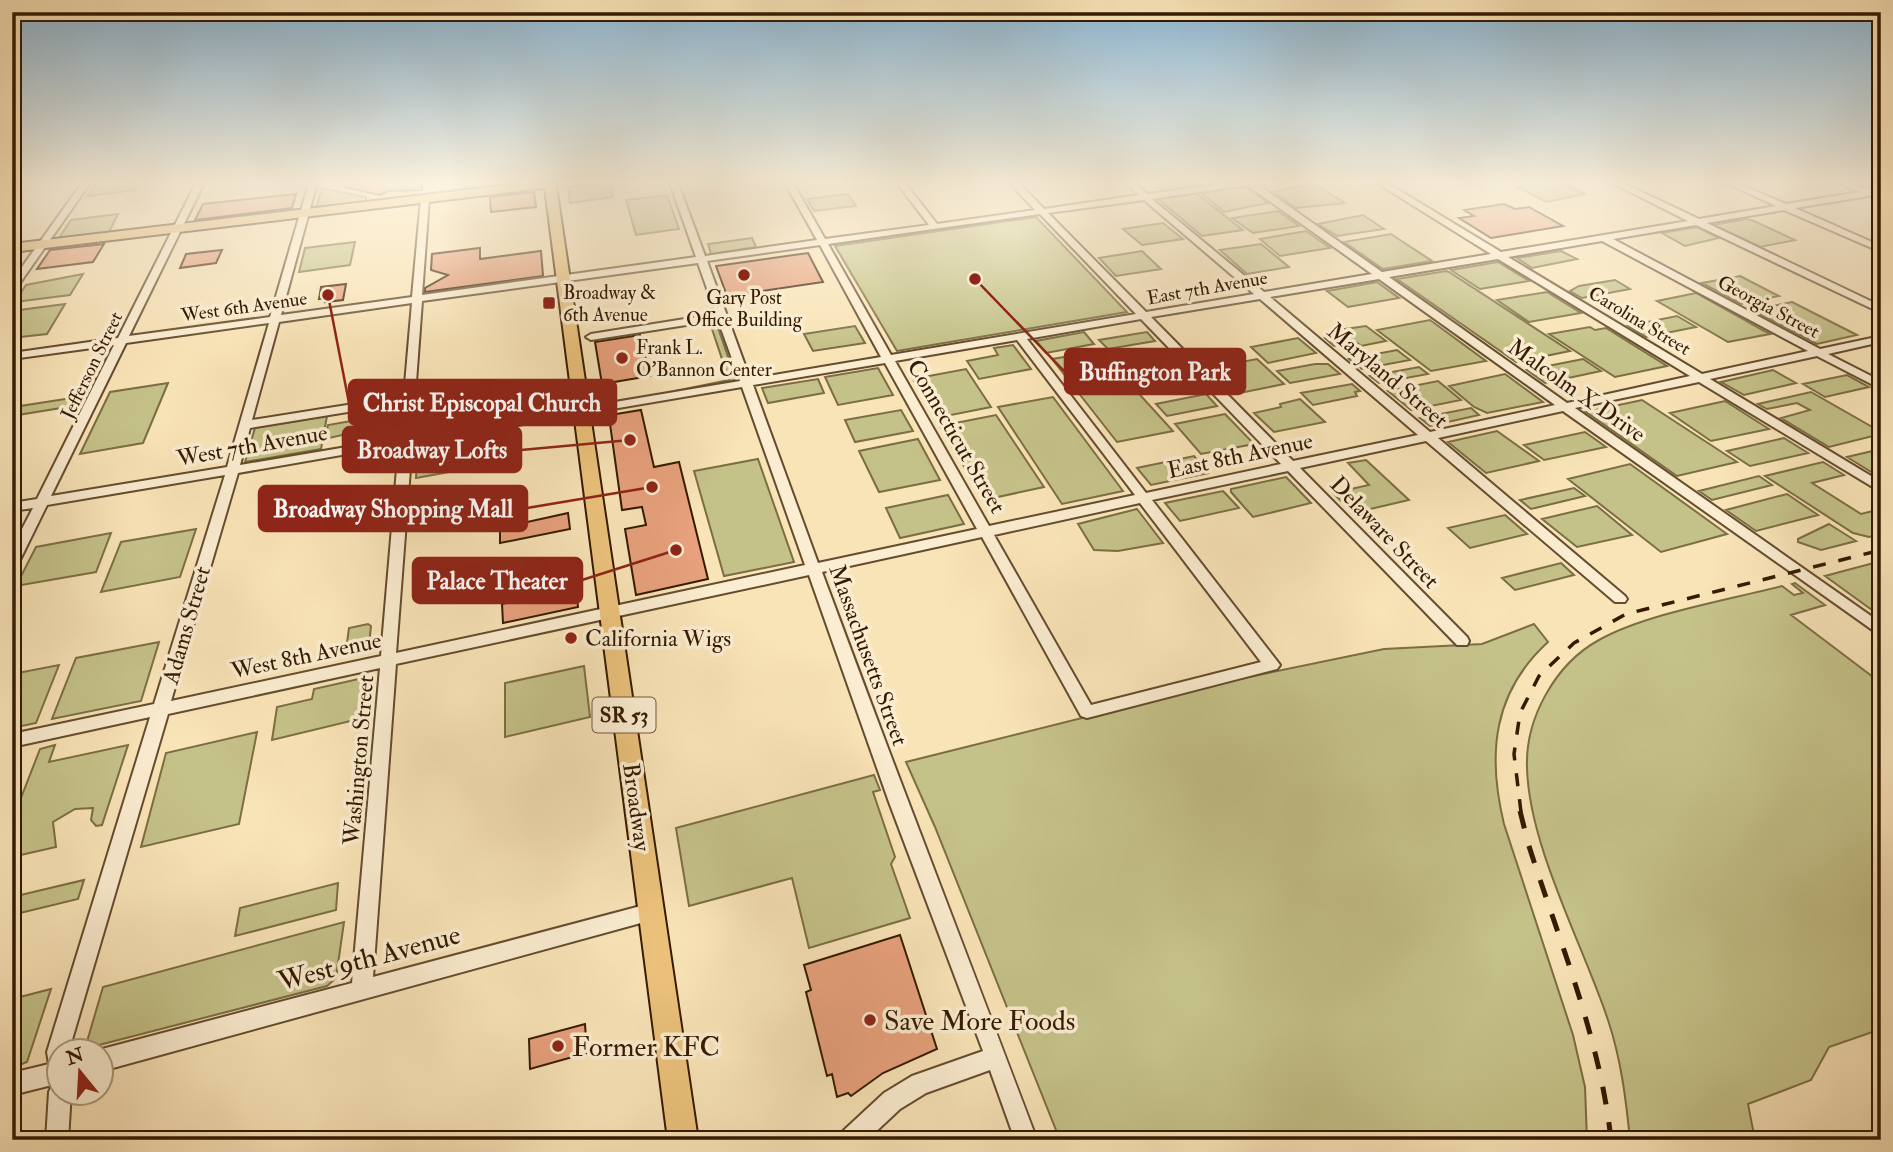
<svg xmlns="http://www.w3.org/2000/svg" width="1893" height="1152" viewBox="0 0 1893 1152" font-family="'IM FELL Double Pica',serif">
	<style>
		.green { fill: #c5c289; stroke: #7c6e44; stroke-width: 2 }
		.building { fill: #e8a17d; stroke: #341a00; stroke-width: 2 }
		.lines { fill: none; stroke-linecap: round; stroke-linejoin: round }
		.minor-casing { stroke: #654c2e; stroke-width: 4 }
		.major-casing { stroke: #341a00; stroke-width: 4 }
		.minor { fill: #fbedd1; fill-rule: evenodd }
		.major { fill: #ecc27c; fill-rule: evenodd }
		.rail-far1 { stroke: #341a00; stroke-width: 3.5; stroke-dasharray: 13 13; stroke-linecap: butt }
		.rail { stroke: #341a00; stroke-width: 5; stroke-dasharray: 18 18; stroke-linecap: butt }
		.poi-dot { fill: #8f2418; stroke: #fbedd1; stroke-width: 2.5 }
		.labels { text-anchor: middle; stroke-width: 7; stroke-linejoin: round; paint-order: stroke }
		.far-street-label { font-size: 19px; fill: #341a00; stroke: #fbedd1 }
		.far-poi-label { font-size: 19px; fill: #341a00; stroke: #fbedd1; text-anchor: start }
		.shield { fill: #fbedd1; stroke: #70593f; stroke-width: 2 }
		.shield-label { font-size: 21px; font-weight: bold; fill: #341a00 }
		.street-label { font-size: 23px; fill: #341a00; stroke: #fbedd1 }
		.poi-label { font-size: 23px; fill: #341a00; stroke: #fbedd1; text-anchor: start }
		.near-street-label { font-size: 28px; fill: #341a00; stroke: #fbedd1 }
		.near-poi-label { font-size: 28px; fill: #341a00; stroke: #fbedd1; text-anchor: start }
		.leader { fill: none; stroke: #8f2418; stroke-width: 2.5 }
		.callout-dot { fill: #8f2418; stroke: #fbedd1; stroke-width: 2.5 }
		.callout { fill: #8f2418; stroke: #8f2418; stroke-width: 2.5 }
		.callout-label { font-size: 24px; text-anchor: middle; font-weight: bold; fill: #fff }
	</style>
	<rect width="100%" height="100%" fill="#f9e4b8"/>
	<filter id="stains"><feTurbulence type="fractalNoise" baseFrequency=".00286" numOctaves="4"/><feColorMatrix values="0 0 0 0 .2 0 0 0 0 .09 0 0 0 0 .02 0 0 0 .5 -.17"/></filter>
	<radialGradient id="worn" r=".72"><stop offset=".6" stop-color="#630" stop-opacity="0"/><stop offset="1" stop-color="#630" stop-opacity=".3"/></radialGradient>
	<!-- green -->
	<path class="green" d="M96 183H140L135 190 87 196Z
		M610 183 613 197 570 203 568 187Z
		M1544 183H1564L1585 194 1546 202 1518 187Z
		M1310 184 1317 186 1345 203 1296 208 1274 192Z
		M1244 186 1268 203 1224 212 1200 192Z
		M322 188 366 197V202L419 195 316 208Z
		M1193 193 1197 194 1243 230 1202 236 1157 198Z
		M848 194 856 206 814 211 807 199Z
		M667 195 679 229 636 235 626 200Z
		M1278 211 1299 226 1253 233 1232 218Z
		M118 214 109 232 59 238 71 220Z
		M1363 215 1384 229 1337 236 1318 224Z
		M1036 217 1127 312 897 351 835 246Z
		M1747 219 1754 221 1795 240 1760 247 1713 225Z
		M1163 223 1183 239 1142 245 1123 229Z
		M1697 227 1719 238 1685 246 1662 233Z
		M1306 231 1330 248 1280 256 1260 239Z
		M1391 234 1432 261 1383 269 1344 242Z
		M752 238 756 247 711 254 708 244Z
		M355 242 350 265 299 272 305 248Z
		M1261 244 1289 267 1247 274 1220 250Z
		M1142 251 1161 269 1116 276 1099 258Z
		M1561 251 1577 259 1532 268 1517 258Z
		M1498 262 1529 281 1480 289 1451 270Z
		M1446 271 1449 272 1570 351 1516 362 1397 279Z
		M83 274 70 295 15 302 26 285Z
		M1740 276 1779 296 1741 304 1702 283Z
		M1615 280 1630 289 1582 298 1570 291 1579 286Z
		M1377 282 1399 298 1348 307 1327 291Z
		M1547 292 1581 313 1529 322 1497 300Z
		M1696 293 1768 333 1770 334 1728 342 1657 301Z
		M1792 302 1857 335 1817 344 1752 310Z
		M65 304 47 334 12 338V311Z
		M1677 316 1696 327 1646 337 1628 326Z
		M715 319 736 380 675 391 729 380 710 323Z
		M1430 320 1486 361 1431 371 1377 330Z
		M855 326 865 343 813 351 804 334Z
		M1366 326 1386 341 1361 346 1356 342 1334 346 1325 338 1348 333 1345 329Z
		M1590 327 1595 330 1606 328 1667 366 1615 377 1549 334Z
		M1084 332 1094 344 1046 353 1036 341Z
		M1147 332 1155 341 1108 349 1099 340Z
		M1298 338 1316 353 1268 363 1251 347Z
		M1013 345 1031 369 979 379 967 361 998 355 994 348Z
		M1397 350 1410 360 1362 369 1349 359Z
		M1100 351 1173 431 1117 442 1052 359Z
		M1257 359 1284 384 1235 394 1210 368Z
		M1583 359 1601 371 1545 383 1527 370Z
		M1315 364H1328L1340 374 1290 383 1277 371Z
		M1419 367 1428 374 1379 383 1370 376Z
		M878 368 893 395 838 405 825 377Z
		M966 369 991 407 936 418 913 379Z
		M1773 370 1796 383 1744 395 1721 382Z
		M1505 374 1543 402 1487 413 1474 407 1449 386Z
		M1847 375 1869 387 1825 397 1803 384Z
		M818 379 824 393 768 403 762 388Z
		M1438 381 1461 400 1411 410 1388 391Z
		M168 383 143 443 80 454 110 392Z
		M1352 384 1360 391 1355 392 1357 396 1313 405 1301 393Z
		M1811 392 1881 432V434L1829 447 1781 418 1810 410 1797 403 1767 409 1758 404Z
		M1206 394 1217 406 1167 416 1156 404Z
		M78 397 73 406 12 416 14 407Z
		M1053 397 1123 491 1062 504 998 407Z
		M1300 399 1325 422 1274 432 1254 413 1281 407 1280 404Z
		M1642 400 1737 462 1677 476 1586 412Z
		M1725 401 1769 429 1711 441 1670 413Z
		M1471 408 1479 415 1430 426 1420 418Z
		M901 410 913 431 855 442 845 420Z
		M1225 414 1254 444 1201 454 1175 424Z
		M996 415 1044 487 984 500 940 426Z
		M327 416 321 449 245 462 255 428Z
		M351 421H362L360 431 325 439 328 425Z
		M1497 431 1539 461 1486 473 1448 442Z
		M1585 432 1606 447 1544 460 1524 445Z
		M483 436V466L416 478 418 447Z
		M1784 438 1808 453 1750 466 1727 451Z
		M918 439 940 480 879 492 859 451Z
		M1881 449V478L1847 457Z
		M1194 456 1208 473 1151 485 1137 468Z
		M758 459 794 562 724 576 694 471Z
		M1366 460 1409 500 1353 513 1333 493 1369 485 1348 463Z
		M1823 462 1844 475 1812 483 1861 514 1881 509V534L1869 537 1853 533 1765 476Z
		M1630 464 1727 534 1661 552 1568 479Z
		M1759 476 1772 485 1712 500 1699 491Z
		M1286 477 1311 503 1253 517 1231 492V489Z
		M1574 488 1585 496 1531 509 1520 500Z
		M1223 491 1239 508 1180 521 1165 503Z
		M1787 494 1818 515 1756 531 1726 510Z
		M948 495 964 524 900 538 886 508Z
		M1597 506 1632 535 1577 547 1542 519Z
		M1137 509 1163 543 1118 551 1094 550 1078 524Z
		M1505 515 1527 534 1470 548 1448 528Z
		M1829 524 1856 541 1821 550 1798 542V539Z
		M196 529 180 577 101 592 121 542Z
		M111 533 96 572 16 586 36 547Z
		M1881 561 1879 612 1876 613 1825 576Z
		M1561 563 1574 575 1515 590 1502 578Z
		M1795 583 1825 605 1791 615 1881 683V1029L1829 1047 1811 1080 1748 1104 1755 1140H1630C1626 1099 1621 1059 1608 1020 1583 945 1529 846 1527 768 1525 719 1555 664 1599 640 1645 614 1728 600 1782 586L1794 595 1803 593 1792 584Z
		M368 624 371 626 369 645 346 650 349 628Z
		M1534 624 1548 642C1493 692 1487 754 1504 824L1573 1035 1585 1087 1587 1140H1060L935 827 906 762 1234 680 1384 649 1482 644Z
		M159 642 141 701 52 719 76 658Z
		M59 665 36 723 12 728V674Z
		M584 666 590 717 505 737V683Z
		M363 678 359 719 272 740 277 707 312 699 314 689Z
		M257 732 239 824 141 847 166 753Z
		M55 745 49 762 128 745 102 825 96 826 91 820 93 808 75 809 53 822 56 847 12 857V821L40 749Z
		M874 775 880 790 873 792 895 857 891 864 910 918 809 948 792 878 689 906 676 828Z
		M84 880 78 899 12 915V897Z
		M338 883 336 910 235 936 240 908Z
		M344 922 336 978 327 986 99 1045H86L103 987Z
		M51 989 27 1062 12 1068V999Z"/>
	<!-- building -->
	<path class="building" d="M346 183H422V190L388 191 380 195 345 187Z
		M534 192 536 207 491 212 490 197Z
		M296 194 292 208 195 220 203 204Z
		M1504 204 1515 209 1529 207 1563 226 1491 238 1459 218 1474 216 1464 210Z
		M104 244 93 262 37 269 50 250Z
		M480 248V259L541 251 543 276 425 292V288L448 275 431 270 432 254Z
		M222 250 216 263 180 268 186 254Z
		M808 253 823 282 727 296 716 266Z
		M346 284 343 300 325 302 326 298 319 299 321 287Z
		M640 335 650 376 602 384 595 342Z
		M641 410 654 467 679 462 708 579 636 595 625 529 646 525 642 507 622 510 610 424V415Z
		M568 513 570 529 500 543V528Z
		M576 588 578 607 503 623 502 604Z
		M900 935 937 1049 883 1073 851 1096 848 1093 837 1097 832 1074 827 1076 806 992 811 990 804 965Z
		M585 1024 587 1053 530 1069 529 1039Z"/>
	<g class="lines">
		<defs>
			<path id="minor" d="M82 183H90L15 290 12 291V281Z
				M196 183H204L129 336 270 317 309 183H317L281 315 412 297 421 199 425 196 429 199 422 295 696 257 670 183H678L705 256 817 240 785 183H793L825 239 929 225 897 183H905L937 224 1035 210 1010 183H1019L1044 209 1139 195 1125 183H1134L1147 194 1226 183H1256L1382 272 1491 254 1377 183H1387L1501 252 1688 221 1612 183H1623L1699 219 1776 206 1726 183H1737L1786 204 1859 192 1839 183C1854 183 1866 191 1881 189V194L1795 208 1881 246V252L1784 210 1707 223 1881 306V313L1696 225 1613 239 1820 349 1881 336V342L1828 354 1881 381V389L1817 356 1710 379 1881 482V492L1699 382 1575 408 1881 623V636L1563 411 1438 438 1625 596 1627 599 1625 602H1615L1426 441 1300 468 1467 637 1469 641 1467 645H1457L1288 471 1152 500 1277 661 1280 665 1277 669 1087 718 1081 716 982 537 822 572C892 762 966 951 1037 1140H1015L990 1070 926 1093 900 1109 867 1140H839L842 1132 884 1093 912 1076 983 1051 889 802 809 575 396 664 373 977 652 903 659 906 661 912 659 918 102 1071V1050H99L102 1049 352 983 380 668 168 714 69 1050H60V1092H71L68 1140H46L49 1092 52 1085 12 1095V1073L49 1064 47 1052 150 717 12 747V734L154 704 225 475 47 505 19 562 12 566V548L33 508 12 511V503L37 499 114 345 12 359V353L118 338ZM1247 185 1372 274 1264 292 1152 199ZM1144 200 1254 294 1146 312 1048 213ZM1040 214 1136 314 891 355 828 244ZM1602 241 1808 351 1702 374 1508 257ZM820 245 881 357 750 379 707 261ZM1498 259 1690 376 1567 403 1389 277ZM698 263 716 314 591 334 586 337 591 340 718 320 740 381 412 436 422 301ZM1379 279 1555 405 1430 432 1270 297ZM1260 299 1418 435 1293 461 1151 317ZM412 303 404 396 252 420 279 322ZM1141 319 1281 464 1146 493 1027 339ZM269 323 227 467 51 496 126 343ZM1017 340 1135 495 989 526 895 361ZM885 363 977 529 818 563 753 385ZM742 387 805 565 396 653 412 443ZM403 403 400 438 240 465 250 428ZM399 445 381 656 171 701 238 473ZM1140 503 1261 662 1091 705 994 535Z"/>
			<path id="major" d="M525 183H561L556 186 698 1140H668L545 188 12 252V244Z"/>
		</defs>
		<!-- minor casing -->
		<use href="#minor" class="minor-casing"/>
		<!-- major casing -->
		<use href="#major" class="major-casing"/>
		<!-- minor -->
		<use href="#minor" class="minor"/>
		<!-- major -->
		<use href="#major" class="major"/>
		<!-- rail-far1 -->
		<path class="rail-far1" d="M1521 812 1514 754 1520 713 1539 676 1574 643 1626 614 1881 550"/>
		<!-- rail -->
		<path class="rail" d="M1520 811 1528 843C1559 941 1600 1037 1611 1140"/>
	</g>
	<!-- sky -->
	<linearGradient id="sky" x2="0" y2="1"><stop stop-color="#8bb7d5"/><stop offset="0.53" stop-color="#fcf3df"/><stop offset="1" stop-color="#fcf3df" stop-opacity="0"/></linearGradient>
	<rect width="1893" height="344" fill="url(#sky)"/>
	<!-- markers -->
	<g class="poi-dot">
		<circle cx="744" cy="275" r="7"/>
		<rect x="542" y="296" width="14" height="14" rx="3.5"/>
		<circle cx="622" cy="358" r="7"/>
		<circle cx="571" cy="638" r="7"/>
		<circle cx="870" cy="1020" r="7"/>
		<circle cx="558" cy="1046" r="7"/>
	</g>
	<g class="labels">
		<!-- far-street labels -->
		<g class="far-street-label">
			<text transform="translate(1207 287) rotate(-10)" y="7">East 7th Avenue</text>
			<text transform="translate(244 306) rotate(-8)" y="7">West 6th Avenue</text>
			<text transform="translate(1769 306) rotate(28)" y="7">Georgia Street</text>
			<text transform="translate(1640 320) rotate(31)" y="7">Carolina Street</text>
			<text transform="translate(91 365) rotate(-64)" y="7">Jefferson Street</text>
		</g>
		<!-- far-poi labels -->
		<g class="far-poi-label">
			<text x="563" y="299">Broadway &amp;<tspan x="563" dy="22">6th Avenue</tspan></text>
			<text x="744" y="304" text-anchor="middle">Gary Post<tspan x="744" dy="22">Office Building</tspan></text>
			<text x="636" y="354">Frank L.<tspan x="636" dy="22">O'Bannon Center</tspan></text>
		</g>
		<!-- shield labels -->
		<rect class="shield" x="592.5" y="697.5" width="63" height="35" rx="5"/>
		<g class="shield-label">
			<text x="624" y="722">SR 53</text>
		</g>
		<!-- street labels -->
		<g class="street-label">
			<text transform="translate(1388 375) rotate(40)" y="8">Maryland Street</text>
			<text transform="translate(1577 390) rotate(35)" y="8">Malcolm X Drive</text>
			<text transform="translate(957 436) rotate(60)" y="8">Connecticut Street</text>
			<text transform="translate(252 445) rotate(-10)" y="8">West 7th Avenue</text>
			<text transform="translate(1240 455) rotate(-12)" y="8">East 8th Avenue</text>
			<text transform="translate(1385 532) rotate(46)" y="8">Delaware Street</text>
			<text transform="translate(186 625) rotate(-74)" y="8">Adams Street</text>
			<text transform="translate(306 655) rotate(-12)" y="8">West 8th Avenue</text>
			<text transform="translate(869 655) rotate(70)" y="8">Massachusetts Street</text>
			<text transform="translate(358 760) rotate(-85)" y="8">Washington Street</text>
			<text transform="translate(637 807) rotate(82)" y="8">Broadway</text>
		</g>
		<!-- poi labels -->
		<g class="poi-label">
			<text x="585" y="646">California Wigs</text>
		</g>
		<!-- near-street labels -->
		<g class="near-street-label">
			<text transform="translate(369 957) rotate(-15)" y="10">West 9th Avenue</text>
		</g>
		<!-- near-poi labels -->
		<g class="near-poi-label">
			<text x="884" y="1030">Save More Foods</text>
			<text x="572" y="1056">Former KFC</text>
		</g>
	</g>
	<!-- callouts -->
	<path class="leader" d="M975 279L1065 372M328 295L349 403M630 440L521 450M652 487L527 508M676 550L582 580"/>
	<g class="callout-dot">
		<circle cx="975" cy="279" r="7"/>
		<circle cx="328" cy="295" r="7"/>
		<circle cx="630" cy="440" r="7"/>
		<circle cx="652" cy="487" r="7"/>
		<circle cx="676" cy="550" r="7"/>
	</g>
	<g class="callout">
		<rect x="1065" y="349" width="180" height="45" rx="7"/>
		<rect x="349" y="380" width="267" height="45" rx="7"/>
		<rect x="343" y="427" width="178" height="45" rx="7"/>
		<rect x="259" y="486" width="268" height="45" rx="7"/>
		<rect x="413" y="558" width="169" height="45" rx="7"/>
	</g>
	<g class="callout-label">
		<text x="1155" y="380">Buffington Park</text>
		<text x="482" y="411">Christ Episcopal Church</text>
		<text x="432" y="458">Broadway Lofts</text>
		<text x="393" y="517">Broadway Shopping Mall</text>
		<text x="497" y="589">Palace Theater</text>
	</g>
	<!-- margin -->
	<rect width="1893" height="1152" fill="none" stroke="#f9e4b8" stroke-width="42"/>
	<rect x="14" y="14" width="1865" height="1124" fill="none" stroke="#341a00" stroke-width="3.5"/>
	<rect x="21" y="21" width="1851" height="1110" fill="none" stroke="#341a00" stroke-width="2"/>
	<!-- north arrow -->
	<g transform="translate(80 1072) rotate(342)"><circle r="33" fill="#fbedd1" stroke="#ab997d" stroke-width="2"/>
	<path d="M0-5L12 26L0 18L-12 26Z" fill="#8f2418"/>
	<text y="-10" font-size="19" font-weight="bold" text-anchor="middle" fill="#341a00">N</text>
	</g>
	<rect width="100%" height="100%" filter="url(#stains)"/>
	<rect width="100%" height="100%" fill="url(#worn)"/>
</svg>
